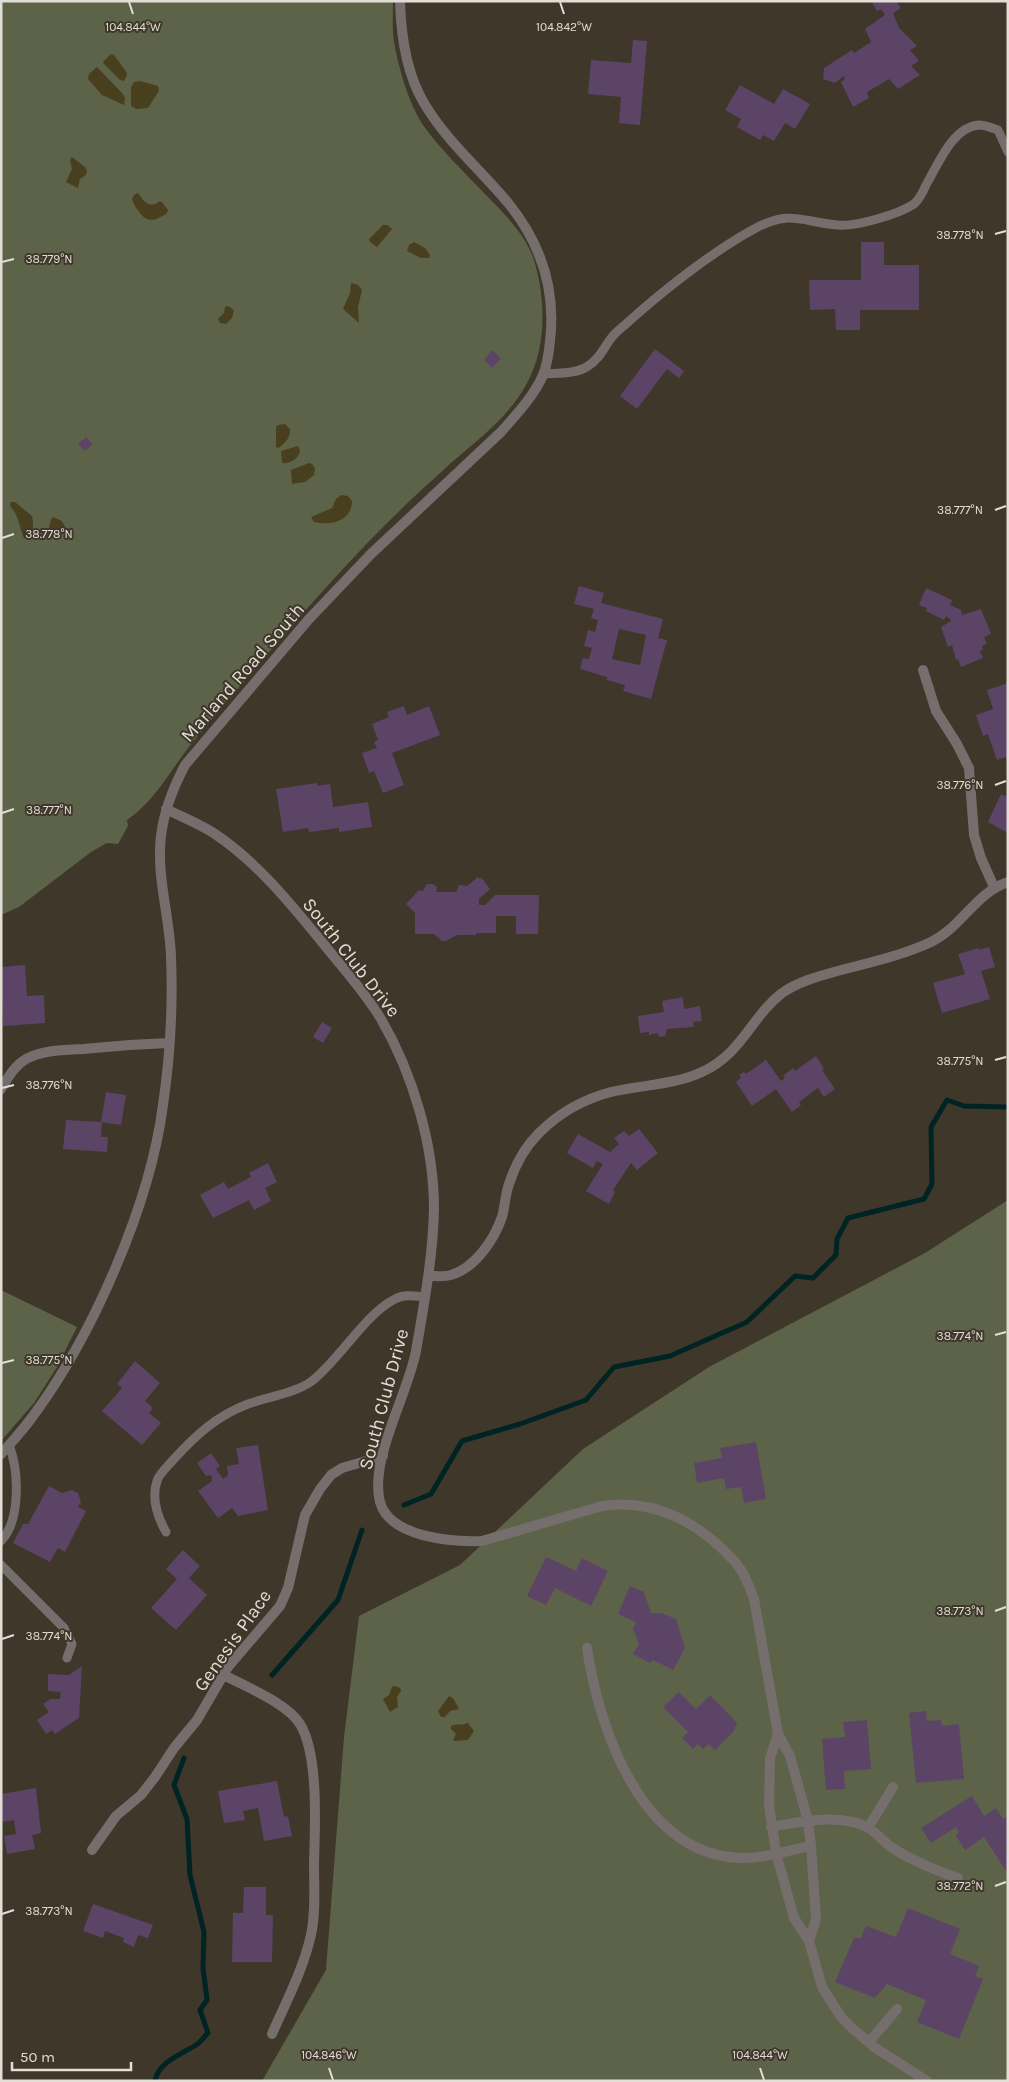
<svg xmlns="http://www.w3.org/2000/svg" width="1009" height="2082" viewBox="0 0 1009 2082" font-family="Karla,sans-serif">
	<style>
		.green { fill: #5d6349 }
		.sand { fill: #483f1f }
		.lines { fill: none; stroke-linecap: round; stroke-linejoin: round }
		.stream { stroke: #002324; stroke-width: 5 }
		.building { fill: #5c4467; fill-rule: evenodd }
		.lane { stroke: #766e6c; stroke-width: 9 }
		.street { stroke: #766e6c; stroke-width: 10 }
		.ticks { fill: none; stroke: #e2ddd5; stroke-width: 2 }
		.labels { text-anchor: middle; stroke-width: 4; stroke-linejoin: round; paint-order: stroke }
		.street-label { font-size: 19px; fill: #e2ddd5; stroke: #3e372a }
		.ticks-label { font-size: 12px; text-anchor: middle; fill: #e2ddd5; stroke: #3e372a; stroke-width: 4; stroke-linejoin: round; paint-order: stroke }
	</style>
	<rect width="100%" height="100%" fill="#3e372a"/>
	<!-- green -->
	<path class="green" d="M1 1H393C393 14 392 29 394 42 399 69 408 102 423 125 441 150 464 172 485 194 503 212 526 235 534 260 546 299 547 348 526 385 509 416 479 439 452 462 429 483 406 504 384 526 318 593 257 666 196 738 173 765 157 800 127 820L128 826 118 844 107 843 91 852 19 907 1 915Z
		M1008 1200V2081H262L326 1970 344 1737 359 1616 460 1565 583 1449 709 1367 925 1253Z
		M1 1290 77 1327 57 1367 34 1403 1 1441Z"/>
	<!-- sand -->
	<path class="sand" d="M111 54 114 55 127 73V75L124 81 120 80 104 64 103 62Z
		M97 67 122 93 125 98 124 105 102 95 88 79 89 74Z
		M140 81 158 86 159 91 148 108 137 109 131 106V87L134 82Z
		M72 157 85 167 87 171 86 175 80 179 78 188 66 182 72 169 70 160Z
		M138 193C142 198 146 207 155 204 162 201 154 201 162 202L168 210 167 213C157 220 148 224 140 213 136 208 133 204 132 199L134 195Z
		M383 225H387L392 229 377 247 370 242 369 239Z
		M414 242 425 248 430 255 429 258H421L407 251 409 245Z
		M351 283 358 285 362 290 358 307 359 323 343 309 350 293Z
		M228 306 234 310 232 318 226 324 220 323 218 319 224 313 225 307Z
		M285 424 290 429C291 437 285 444 278 448L276 447V427L278 425Z
		M298 446 300 451C299 459 289 464 282 463L281 451Z
		M309 463 312 464 315 468 314 475 305 482 292 484 291 470Z
		M341 495 348 496 352 501C352 521 331 526 314 522L311 517 332 508 336 499Z
		M11 502H15L32 516C34 525 34 537 24 538 19 527 19 515 10 506Z
		M53 517 62 521 66 529 63 534 50 537C48 532 49 521 53 517Z
		M395 1686 400 1688 401 1691 397 1697 398 1707 390 1712 383 1699 389 1695 392 1687Z
		M449 1696 453 1698 459 1709 450 1711 445 1717H441L438 1711Z
		M468 1723 474 1731 468 1740 455 1741 453 1740 456 1734 451 1729V1726C456 1723 462 1726 468 1723Z"/>
	<g class="lines">
		<!-- stream -->
		<path class="stream" d="M404 1505 431 1494 462 1441 520 1424 586 1400 614 1367 670 1356 747 1322 795 1276 813 1278 836 1255 837 1239 848 1218 924 1199 932 1184 931 1127 947 1100 964 1106 1008 1107
			M272 1675 338 1600 362 1530
			M155 2081C158 2062 182 2054 196 2045 201 2042 204 2037 208 2033L200 2010 207 2000 203 1968 204 1932 190 1875 187 1819 174 1785 184 1758"/>
	</g>
	<!-- building -->
	<path class="building" d="M871 1H896L901 8 893 13 899 28 917 46 910 50 919 61 911 66 920 75 898 89 889 79 867 92 869 98 853 107 841 82 845 79 844 76 835 83 823 79 824 68 852 50 854 53 871 42 865 29 885 15 881 9 877 11Z
		M633 40 647 41 640 125 619 123 621 97 588 94 591 60 631 63Z
		M740 85 774 104 783 89 810 104 795 129 785 123 774 141 763 135 760 140 737 127 741 119 725 110Z
		M861 242H884V265H919V310H860V330H836L835 309 810 310 809 280H861Z
		M655 349 684 371 679 378 667 369 637 409 620 396Z
		M492 350 501 358 492 368 484 360Z
		M86 437 93 444 85 451 78 444Z
		M579 586 604 593 601 603 663 619 658 638 667 640 651 699 623 691 625 685 607 680V677L580 669 583 658 589 659 592 648 584 646 588 630 595 632 598 620 591 618 594 609 574 604ZM619 629 646 635 640 665 612 659Z
		M926 588 952 600 950 605 961 610 962 615 981 609 991 634 984 637 987 644 982 646 983 649 980 651 983 658 961 667 958 659 956 660 952 645 948 647 941 627 951 621 950 619 946 616 944 620 926 611 927 608 919 605Z
		M1008 683V762H1007L1006 757 997 760 988 734 983 736 976 715 993 709 987 690Z
		M404 706 407 715 429 706 440 735 392 753 404 785 383 793 374 771 369 773 362 753 377 748 374 742 378 740 372 724 389 717 387 712Z
		M317 783V786L330 784 333 807 368 802 372 827 339 832V828L309 832 308 828 283 832 276 789Z
		M1001 794 1008 797V833L988 822Z
		M478 877 480 879 481 877 490 889 479 899V905H485L495 895H539L538 934H516V916H496V933H476V935H457L446 941H442L434 934H415V913L406 904 419 890 423 891 427 884H433L437 887 436 892H456L459 885 467 886Z
		M989 947 995 967 981 971 990 999 942 1013 933 983 965 974 958 954 979 948V950Z
		M25 965 27 996 44 995 45 1023 3 1026 1 967Z
		M683 997 684 1009 700 1006 702 1021 693 1022 694 1027 667 1029 665 1036 660 1037 657 1033 649 1035V1032L640 1033 638 1016 664 1012 662 1001Z
		M322 1022 332 1028 323 1043 313 1037Z
		M816 1056 824 1069 822 1070 835 1089 824 1097 818 1088 799 1102 801 1105 792 1112 776 1089 752 1106 736 1082 741 1078 739 1075 744 1072 746 1074 766 1060 781 1081 785 1078 783 1076 793 1068 795 1071Z
		M106 1092 126 1095 121 1125 101 1122Z
		M66 1120 102 1122 101 1137H108L107 1152 63 1149Z
		M639 1129 658 1153 637 1170 631 1163 613 1190 615 1192 609 1204 586 1191 603 1164 597 1161 593 1168 567 1153 578 1134 610 1152 619 1144 614 1138 624 1131 629 1136Z
		M268 1163 277 1182 265 1188 271 1201 254 1210 249 1200 213 1218 200 1195 224 1182 228 1189 251 1177 249 1173Z
		M135 1361 160 1383 145 1401 153 1408 149 1413 161 1423 142 1445 102 1411 122 1388 117 1384Z
		M756 1442 766 1499 744 1503 741 1487 726 1489 724 1478 697 1483 694 1463 722 1458 720 1448Z
		M258 1445 268 1510 238 1516 232 1508 218 1518 198 1491 212 1481 211 1475 206 1476 197 1463 211 1453 220 1466 216 1469 223 1479 228 1475 227 1466 239 1464 236 1448Z
		M49 1486 62 1493 72 1490 78 1493 81 1502 78 1507 86 1511 65 1552 58 1548 50 1562 13 1543 23 1524H28Z
		M183 1550 200 1566 189 1578 207 1595 176 1630 151 1608 177 1579 166 1569Z
		M546 1557 576 1571 582 1558 608 1571 591 1606 555 1588 546 1605 527 1596Z
		M630 1586 644 1592 651 1613H662L676 1619 685 1648 673 1670 653 1660 650 1663 633 1654 639 1644 633 1629 636 1622 618 1614Z
		M82 1666 79 1718 55 1734 52 1730 46 1734 37 1720 49 1712 43 1704 50 1699H60L61 1692 48 1691V1674L69 1675Z
		M679 1692 696 1709 710 1695 737 1723 734 1731 715 1750 709 1744 703 1749 698 1744 693 1749 682 1738 688 1732 663 1707Z
		M926 1711 927 1721 941 1720 942 1726 959 1724 964 1779 916 1783 909 1713Z
		M867 1720 871 1769 844 1771 845 1789 826 1790 822 1739 845 1737 843 1722Z
		M277 1781 284 1817 288 1816 292 1836 264 1841 258 1808 243 1811 245 1820 224 1823 218 1791Z
		M36 1788 41 1833 32 1835 35 1849 7 1854 4 1836 16 1834 14 1820 2 1822 1 1794Z
		M972 1796 984 1816 996 1808 1003 1819 1008 1816V1874L984 1837 965 1850 956 1836 959 1832 956 1827 931 1843 921 1828Z
		M244 1887H266V1915H273L272 1962H232L233 1913H243Z
		M93 1904 153 1925 148 1938 138 1935 134 1947 123 1942 124 1938 105 1931 103 1938 83 1931Z
		M908 1908 960 1929 950 1954 979 1966 975 1976 983 1979 959 2039 917 2022 926 2000 887 1984 875 1998 835 1982 854 1938H861L866 1926 896 1937Z"/>
	<g class="lines">
		<!-- lane -->
		<path class="lane" d="M544 374C557 373 577 374 588 366 600 359 604 347 612 337 616 332 621 328 626 324 661 292 712 252 754 229 791 209 801 222 838 225 856 227 899 214 914 204 920 199 923 192 926 185 938 165 952 127 979 125 985 125 992 128 998 130L1008 152
			M166 1532C157 1516 151 1499 157 1481 159 1474 168 1466 173 1460 195 1436 216 1416 248 1404 267 1397 296 1393 312 1381 341 1358 365 1314 395 1299 404 1294 415 1296 425 1297
			M1 1541C21 1520 19 1471 9 1445
			M1 1565 64 1628 72 1644 67 1658"/>
		<!-- street -->
		<path class="street" d="M923 670 936 711 957 744 969 768 974 835 981 858 994 887
			M166 809C182 817 200 824 215 834 257 862 290 903 322 942 342 967 365 992 381 1019 413 1074 434 1145 434 1209 433 1257 424 1304 416 1351 408 1394 369 1460 380 1502 390 1538 453 1542 482 1541L602 1506C655 1498 700 1523 735 1562 744 1572 749 1586 754 1599L778 1734 790 1756 808 1821 811 1846 816 1919 809 1941
			M1 1089C8 1078 14 1066 26 1059 42 1050 64 1050 83 1049 111 1046 139 1044 168 1043
			M429 1276C436 1276 444 1277 451 1275 475 1268 494 1240 502 1217 505 1207 505 1195 509 1184 515 1165 525 1147 539 1133 559 1113 584 1099 611 1092 641 1085 674 1085 702 1072 742 1054 751 1017 782 993 798 982 816 977 834 972 867 963 901 956 931 942 962 927 975 893 1008 882
			M1 1454C12 1442 23 1430 33 1416 93 1335 150 1205 163 1105 170 1057 173 1005 171 957 170 918 156 875 161 836 164 810 173 788 185 765L309 619 371 554 501 432C516 415 534 396 543 375 547 365 549 352 550 341 556 290 541 244 509 204 481 170 447 142 424 103 406 73 401 36 400 1
			M587 1648C599 1729 641 1854 740 1858 764 1859 788 1850 811 1846
			M224 1675C246 1687 287 1703 300 1724 319 1755 315 1827 314 1863 314 1887 316 1912 311 1935 303 1970 286 2002 272 2034
			M778 1734 770 1758 769 1805 776 1853 794 1918 809 1941 822 1987 841 2017 853 2029 874 2047 927 2081
			M771 1827C801 1822 838 1813 867 1827 876 1832 883 1841 891 1847 912 1861 935 1870 958 1878
			M868 1828 893 1787
			M92 1850 116 1816 141 1795 155 1777 174 1748 197 1720 228 1667 280 1606 288 1588 305 1515 320 1489 331 1475 342 1468 383 1456
			M869 2042 897 2009"/>
	</g>
	<!-- ticks -->
	<path class="ticks" d="M129 2 133 14M560 2 564 14M995 234 1006 231M2 262 14 259M995 510 1006 506M2 538 14 534M995 785 1006 781M2 813 14 809M995 1060 1006 1057M2 1088 14 1085M995 1335 1006 1332M2 1363 14 1360M995 1611 1006 1607M2 1639 14 1635M995 1886 1006 1882M2 1914 14 1910M329 2068 333 2080M760 2068 764 2080"/>
	<g class="labels">
		<!-- street labels -->
		<g class="street-label">
			<text transform="translate(242 672) rotate(-49)" y="7">Marland Road South</text>
			<text transform="translate(352 957) rotate(52)" y="7">South Club Drive</text>
			<text transform="translate(383 1399) rotate(-75)" y="7">South Club Drive</text>
			<text transform="translate(232 1640) rotate(-55)" y="7">Genesis Place</text>
		</g>
	</g>
	<g class="ticks-label">
		<text x="133" y="31">104.844°W</text>
		<text x="564" y="31">104.842°W</text>
		<text x="960" y="239">38.778°N</text>
		<text x="49" y="263">38.779°N</text>
		<text x="960" y="514">38.777°N</text>
		<text x="49" y="538">38.778°N</text>
		<text x="960" y="789">38.776°N</text>
		<text x="49" y="814">38.777°N</text>
		<text x="960" y="1065">38.775°N</text>
		<text x="49" y="1089">38.776°N</text>
		<text x="960" y="1340">38.774°N</text>
		<text x="49" y="1364">38.775°N</text>
		<text x="960" y="1615">38.773°N</text>
		<text x="49" y="1640">38.774°N</text>
		<text x="960" y="1890">38.772°N</text>
		<text x="49" y="1915">38.773°N</text>
		<text x="329" y="2059">104.846°W</text>
		<text x="760" y="2059">104.844°W</text>
	</g>
	<!-- border -->
	<rect width="1009" height="2082" fill="none" stroke="#e2ddd5" stroke-width="5"/>
	<!-- scale -->
	<path d="M12 2062v8h119v-8" fill="none" stroke="#e2ddd5" stroke-width="2.5"/>
	<text x="20" y="2062" font-size="15" fill="#e2ddd5" stroke="#3e372a" stroke-width="4" paint-order="stroke">50 m</text>
</svg>
